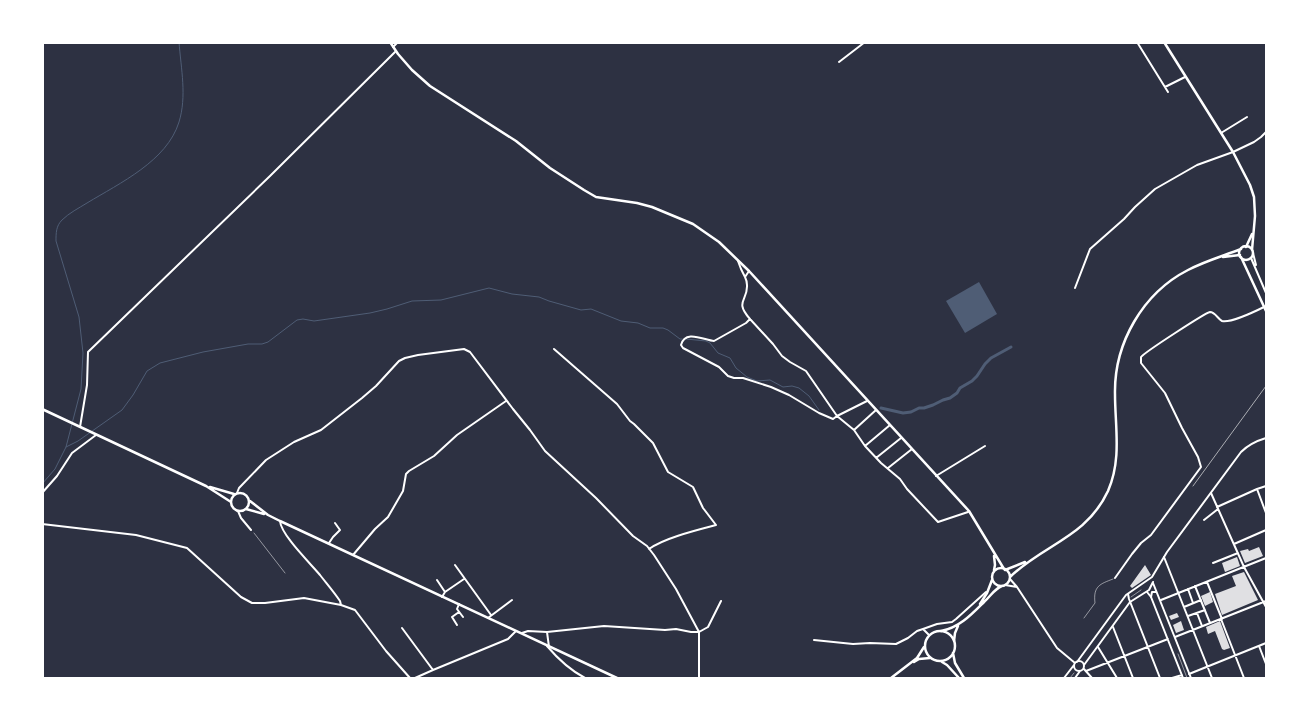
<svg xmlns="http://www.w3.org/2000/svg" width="1309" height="721" viewBox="0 0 1309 721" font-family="'PT Sans',sans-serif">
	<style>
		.water { fill: #4f5d75 }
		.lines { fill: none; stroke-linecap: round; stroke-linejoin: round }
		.stream { stroke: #4f5d75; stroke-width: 1 }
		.canal { stroke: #4f5d75; stroke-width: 3 }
		.building { fill: #e0e0e3 }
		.path { stroke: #fff; stroke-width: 0.5 }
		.service { stroke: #fff; stroke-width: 0.5 }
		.minor { stroke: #fff; stroke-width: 2 }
		.tertiary { stroke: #fff; stroke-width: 2 }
		.secondary { stroke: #fff; stroke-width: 2.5 }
		.primary { stroke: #fff; stroke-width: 2.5 }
		.rail { stroke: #abadb3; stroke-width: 1 }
	</style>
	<rect width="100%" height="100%" fill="#2d3142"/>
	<!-- water -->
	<path class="water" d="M979 282 997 314 965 333 946 301Z"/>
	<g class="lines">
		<!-- stream -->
		<path class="stream" d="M686 339 706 341 710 343 718 353 730 358 736 368 747 377 757 381 770 380 783 387 792 386 799 388 809 396 819 410
			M66 447 78 441 122 410 133 395 147 371 160 363 203 352 248 344H262L268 342 297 320 303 319 314 321 370 313 387 309 412 301 441 300 489 288 512 294 539 297 549 301 581 310 591 309 621 321 638 323 650 328H663L668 330 680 339H682
			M42 484 55 469 66 447 81 389 83 353 79 317 56 241C56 233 56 226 62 220 69 213 79 208 87 203 120 183 167 161 179 122 187 96 181 69 179 42"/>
		<!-- canal -->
		<path class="canal" d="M881 408 903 413 911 412 919 408H924L933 405 943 400 950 398 957 393 960 388 972 381 977 376 985 364 991 358 1011 347"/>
	</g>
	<!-- building -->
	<path class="building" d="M1259 547 1263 556 1245 563 1240 551 1248 549 1249 551Z
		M1237 557 1240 566 1225 572 1222 563Z
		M1145 565 1151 575 1132 588 1130 586Z
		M1244 572 1258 600 1222 615 1215 594 1236 586 1232 576Z
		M1210 592 1213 602 1205 606 1201 596Z
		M1177 613 1179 617 1171 620 1169 616Z
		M1181 621 1184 630 1176 633 1173 625Z
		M1220 621 1230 648 1224 650 1222 649 1215 631 1208 634 1206 627Z"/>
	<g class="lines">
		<!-- path -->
		<path class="path" d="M254 533 285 573
			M1131 597 1141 590
			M1178 654 1187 678
			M1070 678 1074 673"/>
		<!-- service -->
		<path class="service" d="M1084 618 1095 603C1093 586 1100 584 1113 579"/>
		<!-- minor -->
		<path class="minor" d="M1137 42 1168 92
			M393 47 398 42
			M839 62 865 42
			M1165 87 1185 77
			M1221 133 1247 117
			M1253 253 1256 265
			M1251 258 1266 293
			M738 261 741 269 745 277
			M749 271 745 277C746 279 747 282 747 285 748 301 734 301 750 319
			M1075 288 1090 249 1124 219 1135 207 1155 189 1197 165 1233 152 1254 142 1261 137 1266 132
			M554 349 617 404 630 421 634 424 653 443 668 472 693 487 703 508 716 525C697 530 664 538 649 549
			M867 401 837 416 833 419 819 413 789 395 771 387 743 378H734L728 376 719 367 683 348 681 345C685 329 704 340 714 341L746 323 750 319 773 344 782 356 790 362 806 371 837 416 854 430 865 446 881 463 900 479 907 489 938 522 968 512
			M80 427 87 385 88 352 270 176 395 52
			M854 430 876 410
			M865 446 890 425
			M876 458 901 438
			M888 468 912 449
			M936 476 985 446
			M1257 489 1266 513
			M42 493 57 476 72 453 96 435
			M237 493 239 488 266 460 294 442 321 430 362 398 376 386 399 361 405 358 418 355 464 349 470 352 513 409 530 430 545 451 596 498 633 536 647 546 654 555 676 589 699 632V678
			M1211 493 1244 567 1266 607
			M1217 507 1257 489 1266 486
			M238 511 241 518 251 530
			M1204 520 1218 509
			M280 521C281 535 311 564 320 575 327 584 334 592 340 601L341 605
			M42 524 136 535 187 548 241 597 252 603H265L304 598 341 605 355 610 386 651 410 678
			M329 543 333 537 340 530 335 523
			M1234 544 1266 530
			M353 555 375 529 388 517 403 491 406 474 409 471 434 456 457 435 506 401
			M1164 557 1212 678
			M1213 563 1238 553
			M455 565 491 615
			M1115 578 1132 554 1141 543 1151 535 1201 467 1198 457 1182 428 1165 393 1141 363V357C1145 352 1205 313 1210 312 1215 312 1218 319 1222 321 1231 323 1258 310 1266 306
			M437 580 445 592
			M1207 582 1222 619
			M1195 586 1210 623
			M1188 589 1193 603
			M1147 592 1151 597 1183 678
			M1128 594 1129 599 1160 678
			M442 597 445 592 464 579
			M1161 600 1266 558
			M459 604 457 609 463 617
			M1184 607 1201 600
			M1197 613 1202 626
			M1188 616 1205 610
			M488 618 512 600
			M1221 619 1244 678
			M457 625 452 617 459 612
			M1113 627 1133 678
			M402 628 433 670
			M923 629 929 635
			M547 632 549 647
			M522 633 528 631 547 632 604 626 665 630 676 629 691 632H699L708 627 721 601
			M1175 637 1266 601
			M814 640 853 644 870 643 896 644 908 638 917 631 923 629 937 624 952 622 956 619 986 592
			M547 646C558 659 570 670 585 678
			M1259 646 1266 664
			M1098 647 1117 678
			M1086 671 1168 639
			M1189 674 1266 643
			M415 678 433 670 508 639 516 631
			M1172 678 1182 675"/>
		<!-- tertiary -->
		<path class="tertiary" d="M1010 579 1017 587 1057 648 1075 663
			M1153 583 1191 678
			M1005 585 1017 587
			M1151 597 1152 592H1156
			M1074 666a5 5 0 1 1 10 0a5 5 0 1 1-10 0Z
			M1077 662 1126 595 1152 577 1167 552 1241 452C1249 444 1256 441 1266 438
			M1084 665 1130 602 1149 590 1153 582
			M1084 669 1092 678
			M1064 678 1074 665
			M1075 678 1080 671"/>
		<!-- secondary -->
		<path class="secondary" d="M390 42 398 54 412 70 430 86 516 141 550 168 584 190 596 197 637 203 652 207 693 224 719 242 749 271 969 511 1004 569
			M1164 42 1233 152 1250 185 1254 197 1255 216 1252 250
			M1239 253a7 7 0 1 1 14 0a7 7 0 1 1-14 0Z
			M1246 247 1252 234
			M1223 257 1240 255
			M1241 257 1266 311
			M994 556 995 565 994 570
			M992 577a9 9 0 1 1 18 0a9 9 0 1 1-18 0Z
			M1005 570 1025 562
			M1010 577C1044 544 1086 538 1108 491 1122 459 1115 427 1115 394 1114 343 1143 293 1188 270 1205 261 1223 256 1241 249
			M980 604 987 593 992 580
			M941 631C959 628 972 614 984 602 991 596 994 589 1002 586
			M954 641 955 633 958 626"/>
		<!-- primary -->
		<path class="primary" d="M42 409 206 486 231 502
			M210 487 234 494
			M231 502a9 9 0 1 1 18 0a9 9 0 1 1-18 0Z
			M250 501 268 515 280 521 617 678
			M246 509 264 514
			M925 646a15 15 0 1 1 30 0a15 15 0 1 1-30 0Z
			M953 653 955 663 964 678
			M914 662 919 659 930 658
			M942 662 947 665 959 678
			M891 678 917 658 924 647"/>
		<!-- rail -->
		<path class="rail" d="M1193 486 1266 386"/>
	</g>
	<!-- border -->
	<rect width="1309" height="721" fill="none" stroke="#ffffff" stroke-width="88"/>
</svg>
